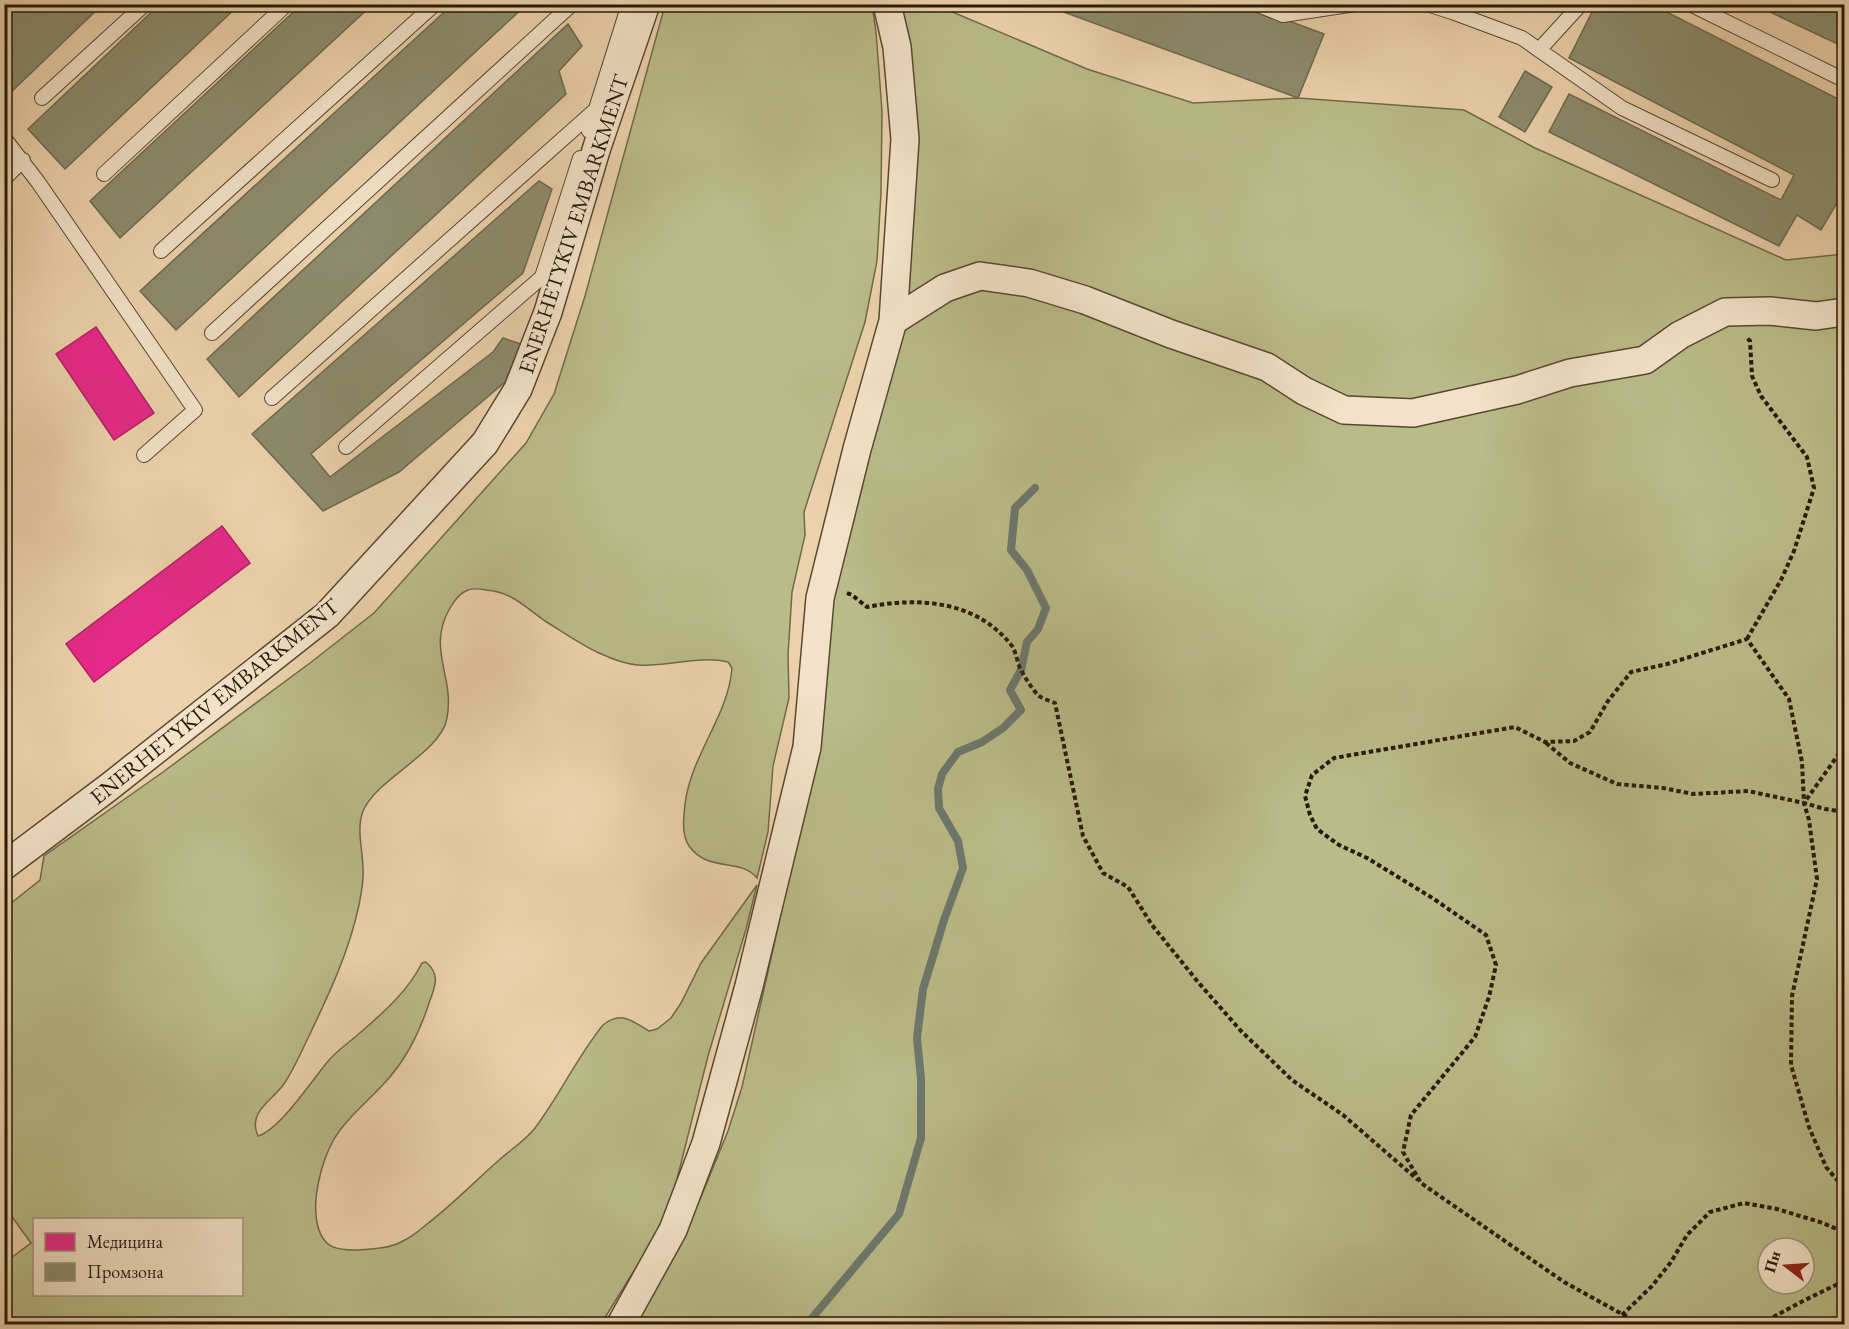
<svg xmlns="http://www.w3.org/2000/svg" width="1849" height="1329" viewBox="0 0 1849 1329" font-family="'EB Garamond',serif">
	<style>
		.green { fill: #b9bb88; stroke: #706a48; stroke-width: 1.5; fill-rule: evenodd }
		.health { fill: #e7298a; stroke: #ad2463; stroke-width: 1.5 }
		.industry { fill: #8c8c6e; stroke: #6d6a4f; stroke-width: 1.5 }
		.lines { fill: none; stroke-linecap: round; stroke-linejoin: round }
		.stream { stroke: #6c786d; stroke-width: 8 }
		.lane-casing { stroke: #584831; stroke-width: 16 }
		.street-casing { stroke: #584831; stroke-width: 30 }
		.path { stroke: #261a08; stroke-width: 4; stroke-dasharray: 4.5 3; stroke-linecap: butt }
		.lane { stroke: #f3e2c9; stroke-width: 14 }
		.street { stroke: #f3e2c9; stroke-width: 27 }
		.labels { text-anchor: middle; stroke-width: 6; stroke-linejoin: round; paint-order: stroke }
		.street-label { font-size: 22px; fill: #261a08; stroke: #f3e2c9 }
	</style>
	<rect width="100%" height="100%" fill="#ecd2ac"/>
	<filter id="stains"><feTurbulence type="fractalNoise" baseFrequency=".00333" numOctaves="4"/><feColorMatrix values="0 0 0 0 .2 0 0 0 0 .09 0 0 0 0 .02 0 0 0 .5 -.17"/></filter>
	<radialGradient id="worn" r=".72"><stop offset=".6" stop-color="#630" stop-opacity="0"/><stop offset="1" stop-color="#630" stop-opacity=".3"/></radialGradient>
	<!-- green -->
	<path class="green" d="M665 5H872L876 32 882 111 881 193 877 261 865 322 804 512 805 535 792 592 788 655 789 698 773 766 768 832 757 878C740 857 708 873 689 846 683 837 683 825 684 815 686 759 728 720 732 668L728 662C699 655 668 667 638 665 624 664 612 659 599 653 580 644 563 632 545 621 525 607 512 592 486 590 481 589 474 588 468 590 460 593 454 601 450 608 426 649 455 676 447 718 441 753 378 777 363 811 356 829 363 851 363 869 364 881 361 894 359 905 349 952 329 994 309 1036 301 1052 294 1069 284 1084 272 1101 247 1112 258 1136 281 1129 313 1078 330 1059 339 1049 351 1041 361 1032 384 1012 408 991 422 963L426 962C441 975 435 987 429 1003 420 1031 408 1056 389 1078 371 1099 348 1116 334 1139 321 1162 311 1202 318 1227 324 1248 336 1250 356 1250 372 1249 387 1249 401 1242 410 1238 419 1231 427 1224 452 1205 474 1182 498 1161 510 1150 525 1141 535 1128 560 1095 577 1057 603 1025 621 1010 632 1021 649 1031L657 1029 671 1018 681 1003 701 963 757 885 746 929 708 1056 676 1183 658 1232 601 1324H5L4 1263 31 1243 5 1207V908L40 880 44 856 163 772 310 663 374 613 526 443 554 394 585 296ZM34 1220H242V1294H34Z
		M889 5H936L1087 69 1193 103 1298 98 1464 110 1535 148 1786 260 1844 254V1324H633L681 1240 701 1197 728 1131 742 1087 796 847 821 641 897 300ZM1768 1248H1804V1284H1768Z"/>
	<!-- health -->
	<path class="health" d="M96 327 154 413 114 440 56 354Z
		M222 526 250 563 94 682 66 644Z"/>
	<!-- industry -->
	<path class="industry" d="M17 4H103L7 96 4 93V16Z
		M160 4H240L65 169 28 129Z
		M302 4H373L120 238 90 201Z
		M453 4H527L176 330 140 291Z
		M1042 4H1243L1324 34 1298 98Z
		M1596 4H1651L1844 102V191L1821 230 1797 215 1779 246 1549 132 1569 94 1781 200 1794 175 1569 58Z
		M1753 4H1844V47Z
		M568 24 582 46 559 71 566 94 239 397 207 359Z
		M1525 71 1552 87 1525 132 1499 117Z
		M539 181 552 189 523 273 311 454 330 477 493 352 503 338 521 344 505 382 399 472 323 511 252 434Z"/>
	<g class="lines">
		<!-- stream -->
		<path class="stream" d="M807 1324 899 1214 921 1138V1079L917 1038 923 989 944 920 963 868 958 841 939 808 938 789 942 774 958 752 982 742 1003 728 1021 710 1010 690 1021 670 1027 642 1038 629 1046 608 1027 570 1011 550 1015 508 1035 488"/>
		<defs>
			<path id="lane" d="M1256 4 1283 15 1355 4
				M1427 4 1452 12 1522 38 1622 108 1772 180
				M1690 4 1844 80
				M1539 50 1581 4
				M42 98 145 4
				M589 131 629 4
				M4 138 38 182 195 410 144 455
				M104 174 287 4
				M4 179 23 160
				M161 251 435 4
				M212 333 572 4
				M272 398 593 112
				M346 447 542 277 580 158"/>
			<path id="street" d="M893 321 945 288 980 276 1029 283 1085 300 1171 334 1267 367 1304 391 1344 410 1413 413 1517 390 1570 373 1645 360 1680 335 1725 312 1770 311 1816 316 1844 312
				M4 866 109 787 327 615 485 443 518 389 548 312 597 147 646 4
				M621 1324 673 1230 706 1143 749 986 807 747 820 598 857 449 893 321 905 139 897 47 887 4"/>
		</defs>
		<!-- lane casing -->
		<use href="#lane" class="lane-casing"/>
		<!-- street casing -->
		<use href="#street" class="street-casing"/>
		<!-- path -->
		<path class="path" d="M847 593 852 595 867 607C919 597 976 600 1012 646 1016 652 1017 661 1020 668 1024 676 1032 689 1038 695 1043 699 1050 701 1055 703L1083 836 1103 873 1128 887 1152 925 1198 982 1241 1031 1292 1080 1343 1115 1418 1180
			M1747 639 1781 580 1794 551 1814 488 1807 457 1761 396 1752 376 1750 341 1747 338
			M1844 680V703
			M1844 724 1843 748 1804 803 1809 820 1817 879 1792 996 1791 1065 1809 1127 1826 1167 1844 1188
			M1546 743 1570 763 1617 784 1663 788 1693 794 1748 791 1804 803
			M1622 1315 1652 1286 1671 1262 1687 1235 1710 1212 1744 1203 1777 1209 1820 1222 1844 1232
			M1640 1324 1564 1282 1421 1183 1403 1152 1411 1115 1475 1037 1489 997 1496 965 1486 935 1434 899 1367 858 1339 845 1317 829 1310 815 1305 796 1312 775 1334 758 1515 727 1545 742 1574 741 1590 732 1608 701 1631 672 1667 664 1747 639 1789 699 1802 762 1804 803 1825 809 1844 812
			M1760 1324 1805 1300 1844 1281"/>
		<!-- lane -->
		<use href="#lane" class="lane"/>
		<!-- street -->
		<use href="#street" class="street"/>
	</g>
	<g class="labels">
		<!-- street labels -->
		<g class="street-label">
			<text transform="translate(573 224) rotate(-72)" y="8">ENERHETYKIV EMBARKMENT</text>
			<text transform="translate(214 701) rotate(-39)" y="8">ENERHETYKIV EMBARKMENT</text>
		</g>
	</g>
	<!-- margin -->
	<rect width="1849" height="1329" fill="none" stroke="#ecd2ac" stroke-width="24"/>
	<rect x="6" y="6" width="1837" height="1317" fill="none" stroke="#261a08" stroke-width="3"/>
	<rect x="12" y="12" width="1825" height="1305" fill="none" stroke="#261a08" stroke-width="1.5"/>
	<!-- legend -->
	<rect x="33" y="1218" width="210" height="78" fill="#f3e2c9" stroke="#a1927c" stroke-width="1.5"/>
	<rect x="45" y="1233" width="30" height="18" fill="#e7298a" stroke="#a1927c" stroke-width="1.5"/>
	<text x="87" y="1248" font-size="18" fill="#261a08">Медицина</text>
	<rect x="45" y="1263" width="30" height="18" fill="#8c8c6e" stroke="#a1927c" stroke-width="1.5"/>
	<text x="87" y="1278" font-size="18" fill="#261a08">Промзона</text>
	<!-- north arrow -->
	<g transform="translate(1786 1266) rotate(287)"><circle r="28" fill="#f3e2c9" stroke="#a1927c" stroke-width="1.5"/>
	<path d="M0-4.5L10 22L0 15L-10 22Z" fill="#8f2418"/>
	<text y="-9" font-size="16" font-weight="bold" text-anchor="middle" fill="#261a08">Пн</text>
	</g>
	<rect width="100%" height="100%" filter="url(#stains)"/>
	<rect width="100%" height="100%" fill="url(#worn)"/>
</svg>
